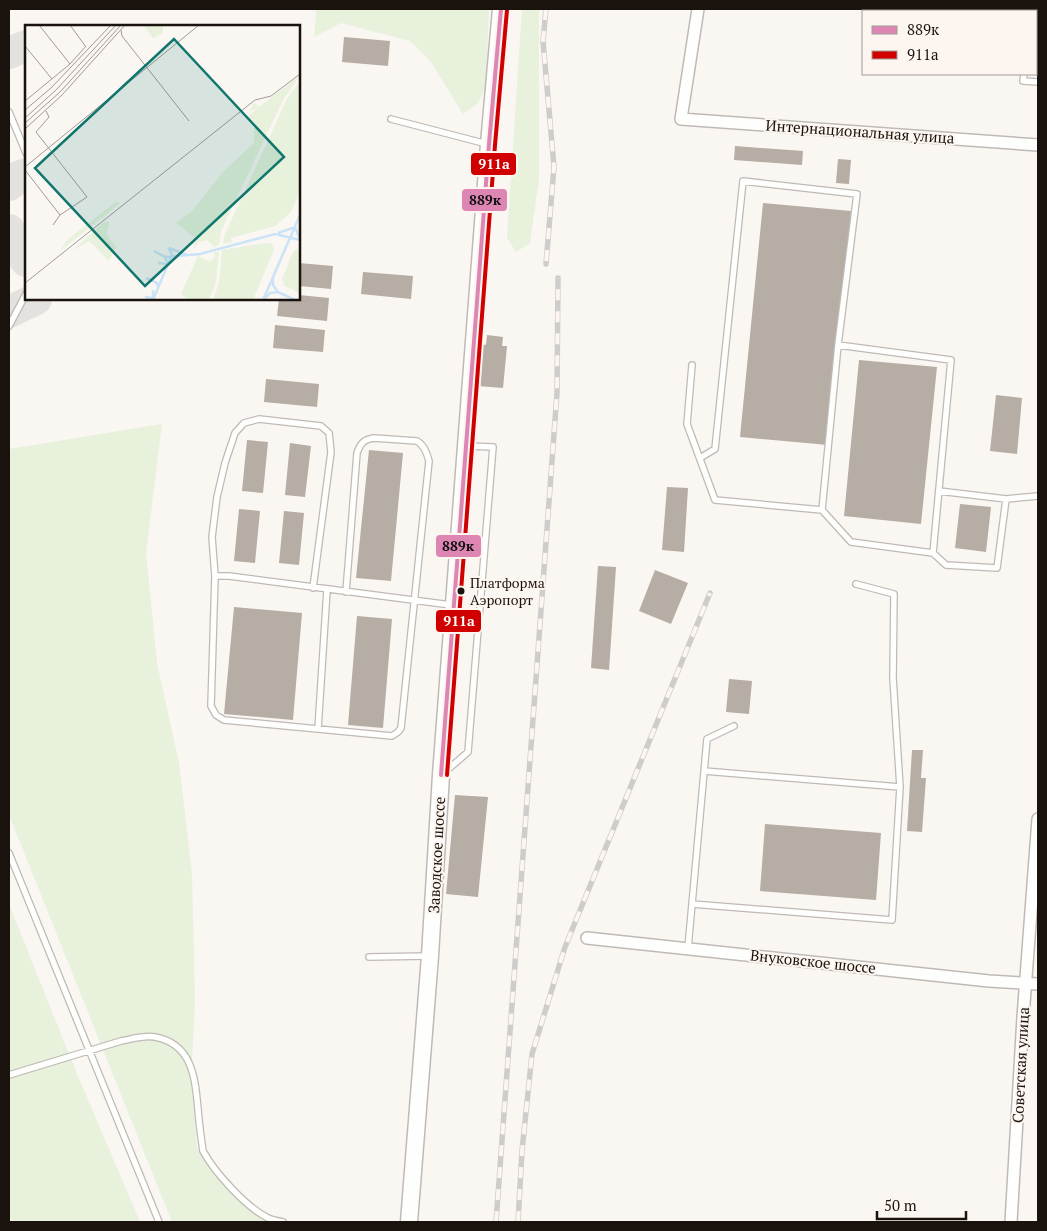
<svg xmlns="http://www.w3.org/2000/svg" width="1047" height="1231" viewBox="0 0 1047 1231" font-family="'PT Serif',serif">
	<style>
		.green { fill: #e7f1dc }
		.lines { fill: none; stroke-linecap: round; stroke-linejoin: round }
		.taxiway { stroke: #e4e2df; stroke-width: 32 }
		.building { fill: #b6ada4 }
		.lane-casing { stroke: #bfbab6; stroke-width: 8 }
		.street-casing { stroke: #bfbab6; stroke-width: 14 }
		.secondary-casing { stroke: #bfbab6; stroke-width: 19 }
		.lane { stroke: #fefefd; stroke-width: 5.5 }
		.street { stroke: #fefefd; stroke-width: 11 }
		.secondary { stroke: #fefefd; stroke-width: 16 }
		.rail-casing { stroke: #cfcdcc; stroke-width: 5.5 }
		.rail { stroke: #fdf5ef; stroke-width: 4; stroke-dasharray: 11; stroke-linecap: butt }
		.bus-1-casing { stroke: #fdf5ef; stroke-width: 8 }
		.bus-2-casing { stroke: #fdf5ef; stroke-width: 8 }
		.bus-1 { stroke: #dd86b4; stroke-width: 4 }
		.bus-2 { stroke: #d00000; stroke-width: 4 }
		.bus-dot { fill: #1a130d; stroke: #fdf5ef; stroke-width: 2 }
		.labels { text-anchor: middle; stroke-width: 4; stroke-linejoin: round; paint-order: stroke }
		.bus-label { font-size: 14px; fill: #1a130d; stroke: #fdf5ef; text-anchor: start }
		.street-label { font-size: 15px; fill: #1a130d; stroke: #fdf5ef }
		.inset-river { fill: none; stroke: #cbe3f6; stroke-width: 2.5 }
		.inset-road { fill: none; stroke: #a09b96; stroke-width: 1 }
		.view { fill: #0f766e; fill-opacity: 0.15; stroke: #0f766e; stroke-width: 2.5 }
		.inset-edge { fill: none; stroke: #1a130d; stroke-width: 2.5 }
		.line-badge { stroke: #fdf5ef; stroke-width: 2 }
		.badge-label { font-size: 14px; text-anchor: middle; font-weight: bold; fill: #fff }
		.pale-badge-label { font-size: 14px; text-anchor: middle; font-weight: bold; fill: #111 }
	</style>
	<rect width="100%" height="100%" fill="#faf6f2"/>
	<!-- green -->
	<path class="green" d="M315 9H489L486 86 478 103 463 114 431 62 410 41 341 23 314 37 316 13Z
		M522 9H539V179L530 243 516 252 507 238Z
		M162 424 146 553 157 663 179 763 192 874 195 1002 191 1078 197 1148 233 1193 270 1222H172L9 815V449Z
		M9 904 75 1069 140 1222H9Z"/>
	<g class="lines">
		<!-- taxiway -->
		<path class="taxiway" d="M9 53 26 46
			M9 185 18 177 26 174
			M9 230 17 248 26 261
			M9 312 36 299"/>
	</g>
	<!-- building -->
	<path class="building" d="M344 37 390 41 388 66 342 62Z
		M735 146 803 151 802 165 734 160Z
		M838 159 851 160 849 184 836 183Z
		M763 203 851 211 828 445 740 437Z
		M299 263 333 266 331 289 299 286Z
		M363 272 413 276 411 299 361 294Z
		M299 295 329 298 327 321 277 316 279 299H299Z
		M275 325 325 330 323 352 273 348Z
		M487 335 503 337 502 346H507L503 388 478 386 482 344 486 345Z
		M859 360 937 367 921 524 844 516Z
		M266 379 319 384 317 407 264 402Z
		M996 395 1022 398 1017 454 990 451Z
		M247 440 268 442 263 493 242 491Z
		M290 443 311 446 305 497 285 495Z
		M369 450 403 453 391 581 356 578Z
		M667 487 688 488 684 552 662 550Z
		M960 504 991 507 986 552 955 548Z
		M239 509 260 511 255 563 234 561Z
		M284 511 304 513 299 565 279 563Z
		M598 566 616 567 609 670 591 668Z
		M655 570 688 583 671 624 639 611Z
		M234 607 302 613 293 720 224 714Z
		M357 616 392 619 383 728 348 725Z
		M729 679 752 681 749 714 726 712Z
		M912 750H923L921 778H926L922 832 907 831Z
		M455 795 488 797 478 897 446 894Z
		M765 824 881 833 876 900 760 891Z"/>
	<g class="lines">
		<defs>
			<path id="lane" d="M1030 11V9
				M1024 74 1023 81 1038 82
				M9 112 26 153
				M391 119 487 144
				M9 326 26 294
				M838 345 951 360 933 553
				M692 365 687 424 715 500 822 510 851 542 933 553 946 565 997 568 1006 499
				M700 458 715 449 743 181 857 194 838 345 822 510
				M939 491 1006 499 1038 496
				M215 576H229L451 605
				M313 588 331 452 329 433 321 426 259 419 244 423 235 433 225 463 217 497 212 537 215 576 211 706 216 715 224 720 318 729
				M327 590 318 729 392 736 398 732 401 728 429 461C427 453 424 445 417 441L374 438C364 439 360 444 357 453L346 592
				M704 771 900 787
				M445 772 468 752 493 447 467 446
				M9 853 159 1222
				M692 904 892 920 900 787 893 678 894 594 856 584
				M688 948 707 739 734 726
				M369 957 428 956
				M9 1075 121 1041C132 1039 144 1035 155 1037 193 1044 195 1079 198 1109 199 1124 201 1137 203 1151 215 1173 246 1207 268 1218 273 1220 278 1221 283 1222"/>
			<path id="street" d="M698 9 681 119 1038 145
				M587 938 989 981 1038 984
				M1011 1222 1023 1017 1038 819"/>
			<path id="secondary" d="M409 1222 430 956 441 775 489 144 501 9"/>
		</defs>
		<!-- lane casing -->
		<use href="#lane" class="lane-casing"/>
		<!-- street casing -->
		<use href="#street" class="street-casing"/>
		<!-- secondary casing -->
		<use href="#secondary" class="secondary-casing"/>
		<!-- lane -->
		<use href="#lane" class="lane"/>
		<!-- street -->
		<use href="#street" class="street"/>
		<!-- secondary -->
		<use href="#secondary" class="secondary"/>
		<defs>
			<path id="rail" d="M546 9 543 41 554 167 546 264
				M496 1222 557 393 558 278
				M518 1222 522 1151 532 1054 565 947 710 593"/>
		</defs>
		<!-- rail casing -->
		<use href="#rail" class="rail-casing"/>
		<!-- rail -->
		<use href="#rail" class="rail"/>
		<defs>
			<path id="bus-1" d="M441 775 489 144 501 9"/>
			<path id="bus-2" d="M447 775 495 145 507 10"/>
		</defs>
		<!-- bus-1 casing -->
		<use href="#bus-1" class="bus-1-casing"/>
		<!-- bus-2 casing -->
		<use href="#bus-2" class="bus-2-casing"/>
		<!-- bus-1 -->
		<use href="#bus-1" class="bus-1"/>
		<!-- bus-2 -->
		<use href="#bus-2" class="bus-2"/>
	</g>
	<!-- markers -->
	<circle class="bus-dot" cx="461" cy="591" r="4.5"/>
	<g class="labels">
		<!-- bus labels -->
		<g class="bus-label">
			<text x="470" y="588">Платформа<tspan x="470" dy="17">Аэропорт</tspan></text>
		</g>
		<!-- street labels -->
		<g class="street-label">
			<text transform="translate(860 132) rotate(4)" y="5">Интернациональная улица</text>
			<text transform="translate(437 855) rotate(-87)" y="5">Заводское шоссе</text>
			<text transform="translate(813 962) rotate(6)" y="5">Внуковское шоссе</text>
			<text transform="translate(1021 1065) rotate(-87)" y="5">Советская улица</text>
		</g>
	</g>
	<!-- overview -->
	<g transform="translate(25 25)">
		<rect width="275" height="275" fill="#faf6f2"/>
		<path d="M118 0H138V8L128 13ZM275 50 258 75 196 206 194 220 189 222 182 215 174 217 168 225 171 214 151 198 167 186 198 147 229 118V102L223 91 233 83 224 87 229 78 234 82ZM275 57V166L266 187 250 201 206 213 207 217 198 219 200 209 263 72ZM92 176 94 179 35 226 42 215ZM79 197H84L82 210 91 222 84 236 64 216 47 226ZM241 218 247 219 249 225 228 275H188L194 258 197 225ZM275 222V268L260 261 257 254 268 227ZM189 227H194L191 257 184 275H164L156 269 173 231 185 237 190 232Z" fill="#e7f1dc"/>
		<path class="inset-river" d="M253 208 270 202 275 214M144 223 162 230M140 232 175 229 250 209 275 215M133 238 143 239 147 230 144 223M121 253 132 258 133 262M253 267 270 275M120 272 128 273V265M239 274 245 268 253 267 248 260V252M128 275 143 239 140 232 129 226M238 275 275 190"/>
		<path class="inset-road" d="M14 0 45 39M45 0 61 22M96 5 97 11 164 96M0 21 27 54M0 76 45 39 61 21M0 85 26 63 86 0M21 86 24 92 11 107 62 172 35 190 28 200M0 93 31 65 91 0M0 98 35 67 96 0M0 104 37 70 100 0M0 142 174 0M0 145 35 190M0 258 230 75 246 71 275 49"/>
		<path class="view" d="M149 14 259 132 120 261 10 143Z"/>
		<rect width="275" height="275" class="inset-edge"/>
	</g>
	<g class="line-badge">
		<rect x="470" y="152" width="47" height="24" rx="5" fill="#d00000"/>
		<rect x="461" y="188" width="47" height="24" rx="5" fill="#dd86b4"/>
		<rect x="435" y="534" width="47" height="24" rx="5" fill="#dd86b4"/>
		<rect x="435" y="609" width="47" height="24" rx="5" fill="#d00000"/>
	</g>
	<g class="badge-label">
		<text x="494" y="169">911а</text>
		<text x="459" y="626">911а</text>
	</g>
	<g class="pale-badge-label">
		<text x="485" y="205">889к</text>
		<text x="458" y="551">889к</text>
	</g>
	<!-- border -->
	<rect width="1047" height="1231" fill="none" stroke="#1a130d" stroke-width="20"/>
	<!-- legend -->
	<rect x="862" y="10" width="175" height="65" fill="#fdf5ef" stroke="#a29b95"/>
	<rect x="872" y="26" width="25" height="8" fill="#dd86b4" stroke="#a29b95"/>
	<text x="907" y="35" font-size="15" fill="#1a130d">889к</text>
	<rect x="872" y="51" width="25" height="8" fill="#d00000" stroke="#a29b95"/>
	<text x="907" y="60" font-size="15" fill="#1a130d">911а</text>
	<!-- scale -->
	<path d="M877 1211v8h89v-8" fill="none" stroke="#1a130d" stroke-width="2.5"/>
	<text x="884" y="1211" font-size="15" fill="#1a130d" stroke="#fdf5ef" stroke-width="4" paint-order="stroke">50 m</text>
</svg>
